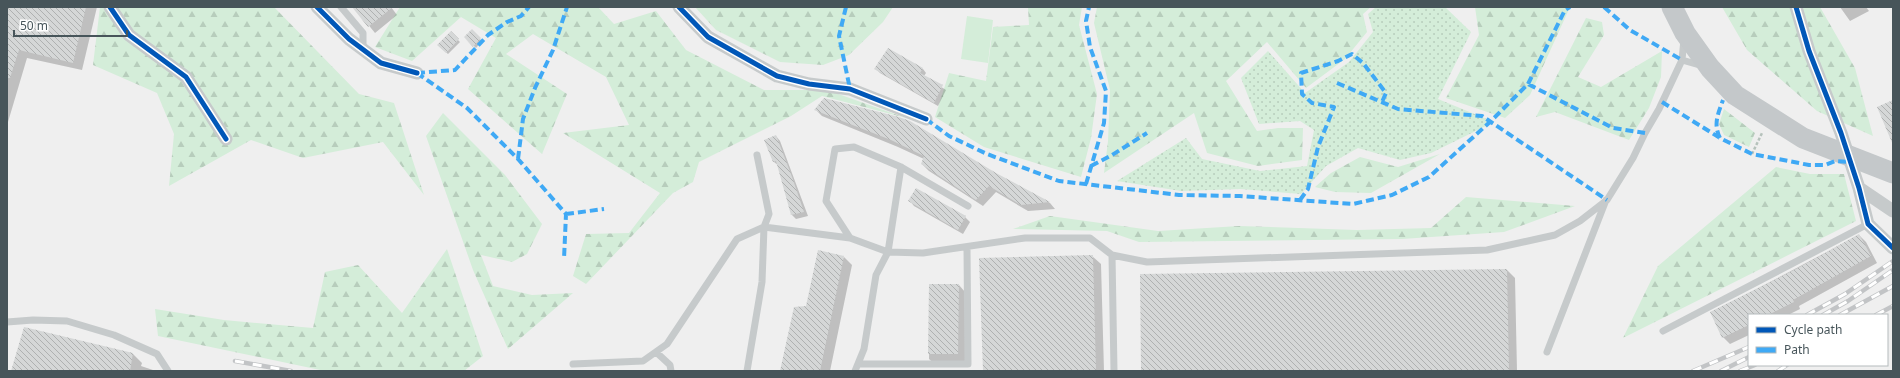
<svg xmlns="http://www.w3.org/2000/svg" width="1900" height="378" viewBox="0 0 1900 378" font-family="'Noto Sans',sans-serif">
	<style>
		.grass { fill: url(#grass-dots) }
		.forest { fill: url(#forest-firs) }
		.green { fill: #d4edd9 }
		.shadow { fill: #0003 }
		.building { fill: url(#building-back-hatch) }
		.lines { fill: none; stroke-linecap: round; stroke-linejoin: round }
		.path { stroke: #b6c2bc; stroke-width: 2.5; stroke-dasharray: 3 2; stroke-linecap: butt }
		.lane { stroke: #c6cacb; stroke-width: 7 }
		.street { stroke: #c6cacb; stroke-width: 13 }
		.primary { stroke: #c4c8ca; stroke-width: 21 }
		.rail-casing { stroke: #c2c4c6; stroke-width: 4.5 }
		.rail { stroke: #fff; stroke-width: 3; stroke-dasharray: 9; stroke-linecap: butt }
		.quiet { stroke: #3fa9f5; stroke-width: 4; stroke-dasharray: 8 4; stroke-linecap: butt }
		.cycleway-casing { stroke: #fff; stroke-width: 8 }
		.cycleway { stroke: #0057b8; stroke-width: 5 }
	</style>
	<defs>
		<pattern id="grass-dots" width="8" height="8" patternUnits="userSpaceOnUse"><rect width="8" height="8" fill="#d4edd9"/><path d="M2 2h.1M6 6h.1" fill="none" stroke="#b7cdbc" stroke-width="1.8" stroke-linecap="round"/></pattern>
		<pattern id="forest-firs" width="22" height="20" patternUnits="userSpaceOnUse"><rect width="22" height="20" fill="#d4edd9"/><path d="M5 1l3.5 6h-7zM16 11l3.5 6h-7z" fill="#b7cdbc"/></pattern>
		<pattern id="building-back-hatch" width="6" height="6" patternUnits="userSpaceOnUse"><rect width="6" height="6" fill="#d5d7d7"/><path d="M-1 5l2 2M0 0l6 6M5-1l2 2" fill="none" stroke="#afb1b1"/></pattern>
	</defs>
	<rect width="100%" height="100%" fill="#efefef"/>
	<!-- grass -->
	<path class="grass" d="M1376 7H1445L1471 32 1438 99 1494 122 1431 153 1400 160 1358 148 1326 166 1301 194 1240 189 1181 191 1117 181 1186 138 1202 159 1260 171 1307 166 1314 130 1300 121 1259 124 1241 78 1268 51 1305 93 1349 62 1373 32 1368 14Z"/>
	<!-- forest -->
	<path class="forest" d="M100 7H274L359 94 394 103 424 195 383 142 303 158 251 140 169 186 174 134 157 93 93 65Z
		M400 7H598L614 24 656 11 686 50 764 90H827L906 118 822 96 791 116 699 162 693 182 673 193 586 284 573 276 586 234 629 233 660 193 563 133 629 125 606 77 533 34 506 54 567 94 542 154 468 89 496 38 461 17 412 61 375 47Z
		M695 7H893L883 22 849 55 823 65 780 62 716 30Z
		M1028 7H1082L1079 25 1097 94 1091 138 1081 177 984 147 935 117 949 73 986 81 993 27 1029 25Z
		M1097 7H1371L1363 14 1367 32 1345 59 1306 88 1267 42 1226 81 1257 131 1278 128H1303L1302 160 1258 166 1207 153 1194 113 1104 173 1108 141 1110 90 1094 23Z
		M1475 7H1570L1530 95 1505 118 1446 98 1479 35Z
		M1722 7H1820L1855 68 1873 136 1817 111 1747 50Z
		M1586 18 1602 22 1604 35 1578 77 1601 87 1662 51 1661 77 1649 108 1629 140 1555 112 1536 117Z
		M1724 109 1755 133 1749 147 1724 135 1719 124Z
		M443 113 505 175 542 224 527 254 512 262 481 255 493 286 532 295 573 293 508 349 473 270 426 136Z
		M1440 154 1371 193 1335 192 1315 187 1331 173 1360 157 1398 167Z
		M1776 167 1810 174H1844L1856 221 1623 338 1658 266Z
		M1466 197 1575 206 1504 232 1402 239 1139 242 1107 231 1013 229 1050 216 1158 231 1239 226 1357 230 1431 228Z
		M447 249 483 356 464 371H325L158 336 155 309 224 320 313 328 325 272 358 265 402 313Z"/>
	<!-- green -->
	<path class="green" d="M967 16 993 20 988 63 961 59Z"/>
	<!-- shadow -->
	<path class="shadow" d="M7 7H97L82 70 27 58 8 122Z
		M354 7H391L397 15 375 33Z
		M1840 7H1866L1869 11 1850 21Z
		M472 31 482 41 476 48 465 37Z
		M451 33 460 42 448 54 438 45Z
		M888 50 923 69 926 73 924 76 946 90 938 106 880 73 876 69Z
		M816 110 995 174 1050 203 1055 209 1028 211 996 192 983 206 929 171 922 164 924 159 898 147 822 116Z
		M776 136 780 141 808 216 796 219 792 215 779 166 774 162Z
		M910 201 965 217 970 222 963 234 914 206Z
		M1859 235 1866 242 1877 263 1799 306 1800 309 1788 315H1749V335L1730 344 1723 337 1711 313Z
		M1092 256 1101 264 1104 371H984Z
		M844 257 852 265 830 371H781L807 307Z
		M1507 270 1515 278 1517 371H1142Z
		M930 285H959L965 292V365H936L929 359Z
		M25 328 133 354 142 363 141 366 156 371H12Z
		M929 370H958L959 371H929Z"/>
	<!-- building -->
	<path class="building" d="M7 7H86L73 63 19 50 10 78H7Z
		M352 7H393L368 27Z
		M472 29 481 38 473 47 464 37Z
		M451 31 459 39 446 53 437 45Z
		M888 48 923 68 920 73 943 85 934 103 874 69Z
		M824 98 899 117 910 121 996 173 1050 202 1021 205 989 186 976 200 921 164 924 156 891 140 814 110Z
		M1893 100V145L1877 107Z
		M776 135 792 177 804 212 791 215 776 161 773 162 764 140Z
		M916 188 966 216 958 230 908 201Z
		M1859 234 1871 256 1793 300 1794 302 1768 315H1749V325L1722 338 1710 312 1798 268Z
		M818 250 844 256 820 371H780L794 307 806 306Z
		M1093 255 1096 371H983L979 258Z
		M1507 269 1509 371H1141L1140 274Z
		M929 284H959L958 354H928Z
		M24 327 133 353 130 371H11Z"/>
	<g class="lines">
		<!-- path -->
		<path class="path" d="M1752 154 1762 133"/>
		<!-- lane -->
		<path class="lane" d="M341 7 363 33V50
			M1682 60 1703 66
			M968 206 901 167 854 147 835 149 826 201 850 238 888 252 923 253 1025 238H1090L1112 255 1147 262 1487 250 1555 235 1580 221 1607 200 1633 158 1645 133 1659 109 1682 60 1684 39
			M1112 255 1114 371
			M7 322 33 320 67 321 114 335 157 354 168 371
			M1663 331 1868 224
			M656 352 670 365 671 371
			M1547 352 1606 200
			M573 364 643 361 667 344 737 239 764 227 850 238
			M858 364H968L967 248
			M747 371 762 282 764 227 769 214 757 155
			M855 371 864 349 876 275 888 252 901 167"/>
		<!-- street -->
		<path class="street" d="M110 7 129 35 186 77 226 139
			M317 7 349 39 381 63 417 73
			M679 7 708 37 777 76 809 84 850 89 926 119
			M1796 7 1809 51 1841 133 1859 188 1868 224 1893 248
			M1859 188 1893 211"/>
		<!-- primary -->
		<path class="primary" d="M1672 7 1685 33 1710 68 1735 95 1803 138 1893 173"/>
		<defs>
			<path id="rail" d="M1807 315 1845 294 1893 261
				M1823 315 1848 301 1893 270
				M1840 315 1893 286
				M1876 315 1893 306
				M235 361 291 371
				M1693 371 1749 347
				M1721 371 1749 357
				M1740 371 1755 365
				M1778 371 1787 365"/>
		</defs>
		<!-- rail casing -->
		<use href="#rail" class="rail-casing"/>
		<!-- rail -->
		<use href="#rail" class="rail"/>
		<!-- quiet -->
		<path class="quiet" d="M846 7 839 36 850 89
			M1604 7 1630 30 1682 60
			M417 73 467 108 518 159 566 214 564 259
			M417 73 455 70 488 35 507 22 521 16 529 7
			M1337 83 1398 109 1482 116 1607 200
			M1528 84 1565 10 1570 7
			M1662 102 1720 138 1752 154 1809 165H1825L1835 161 1851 162
			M926 119 949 136 987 154 1059 181 1179 195 1240 196 1353 204 1392 195 1429 177 1491 121 1528 84 1613 128 1645 133
			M1720 138C1713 124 1718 114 1723 100
			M518 159 523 119 535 88 553 50 567 7
			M1091 166 1112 155 1147 133
			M1086 184 1104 123 1106 91 1090 47 1086 21 1089 7
			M1300 200 1308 189 1318 147 1334 107 1312 103 1302 94 1301 73 1338 61 1352 54 1363 63 1386 93 1382 102
			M566 214 604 209"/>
		<defs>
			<path id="cycleway" d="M110 7 129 35 186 77 226 139
				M317 7 349 39 381 63 417 73
				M679 7 708 37 777 76 809 84 850 89 926 119
				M1796 7 1809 51 1841 133 1859 188 1868 224 1893 248"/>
		</defs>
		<!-- cycleway casing -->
		<use href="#cycleway" class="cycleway-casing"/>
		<!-- cycleway -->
		<use href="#cycleway" class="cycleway"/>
	</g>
	<!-- border -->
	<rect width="1900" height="378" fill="none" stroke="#47555a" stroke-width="16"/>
	<!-- legend -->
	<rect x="1748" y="314" width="140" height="52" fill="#ffffff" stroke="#b5bbbd"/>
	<rect x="1756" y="327" width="20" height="6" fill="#0057b8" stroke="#b5bbbd"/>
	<text x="1784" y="334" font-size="12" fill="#47555a">Cycle path</text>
	<rect x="1756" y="347" width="20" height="6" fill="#3fa9f5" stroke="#b5bbbd"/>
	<text x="1784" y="354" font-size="12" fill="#47555a">Path</text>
	<!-- scale -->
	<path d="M14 30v6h113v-6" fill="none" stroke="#47555a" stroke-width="2"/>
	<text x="20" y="30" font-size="12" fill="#47555a" stroke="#ffffff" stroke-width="3" paint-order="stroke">50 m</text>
</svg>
